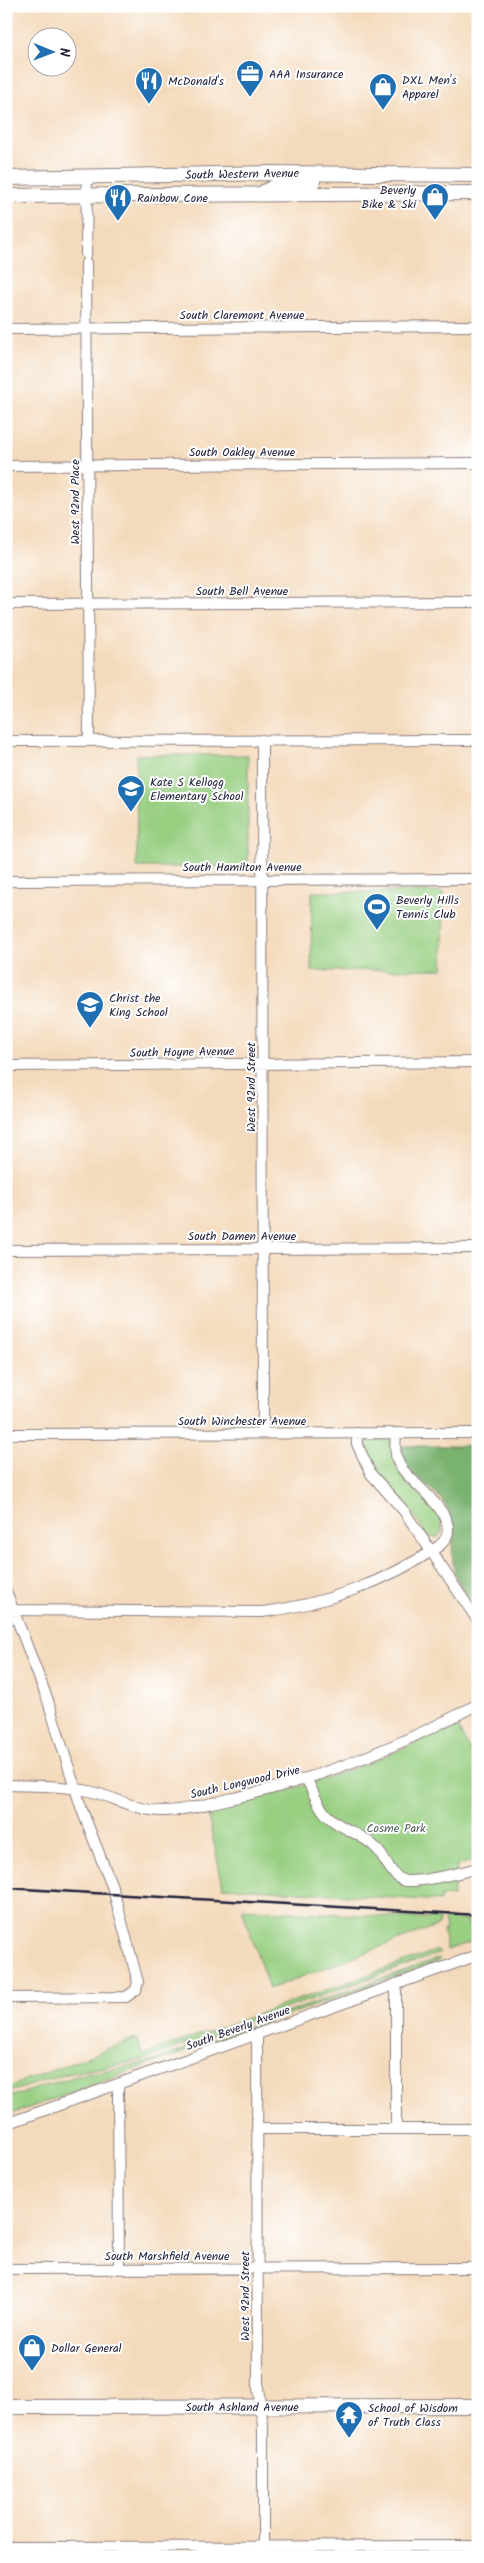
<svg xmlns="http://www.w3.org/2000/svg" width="484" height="2563" viewBox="0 0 484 2563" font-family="Kalam,sans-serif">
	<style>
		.green { fill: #98cf81; stroke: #5d785e }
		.forest { fill: #7ab26f; stroke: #4e6a55 }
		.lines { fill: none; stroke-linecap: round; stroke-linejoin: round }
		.street-casing { stroke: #8b7e7c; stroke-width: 12 }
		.secondary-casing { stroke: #8b7e7c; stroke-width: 16 }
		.street { stroke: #fff; stroke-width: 10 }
		.secondary { stroke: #fff; stroke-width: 14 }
		.rail { stroke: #22223b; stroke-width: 2.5 }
		.labels { text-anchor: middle; stroke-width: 4; stroke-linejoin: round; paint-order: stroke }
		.poi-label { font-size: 12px; fill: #22223b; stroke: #fff; text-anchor: start }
		.street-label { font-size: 12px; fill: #22223b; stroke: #fff }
		.park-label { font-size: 12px; fill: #4b5f54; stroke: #fff }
	</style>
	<rect width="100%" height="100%" fill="#fff"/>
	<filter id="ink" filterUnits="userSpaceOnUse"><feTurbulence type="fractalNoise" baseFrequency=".02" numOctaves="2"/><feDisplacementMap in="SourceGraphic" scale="10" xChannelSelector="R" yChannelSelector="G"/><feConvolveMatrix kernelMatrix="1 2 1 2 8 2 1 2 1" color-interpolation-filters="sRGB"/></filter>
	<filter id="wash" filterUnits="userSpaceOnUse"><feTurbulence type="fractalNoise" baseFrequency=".0096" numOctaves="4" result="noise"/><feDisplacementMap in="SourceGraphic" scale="20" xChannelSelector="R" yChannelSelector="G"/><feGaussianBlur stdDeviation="1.12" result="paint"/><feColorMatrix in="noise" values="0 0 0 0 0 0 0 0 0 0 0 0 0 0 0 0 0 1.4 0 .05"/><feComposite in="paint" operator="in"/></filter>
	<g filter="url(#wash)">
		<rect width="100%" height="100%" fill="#f4dabc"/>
		<!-- green -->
		<path class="green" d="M136 755H248V867H137Z
			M312 892H444L443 969 311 971Z
			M368 1439 391 1441C393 1451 394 1463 399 1472 411 1494 441 1502 442 1531L438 1537H428L407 1505 384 1482 364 1445Z
			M455 1723 478 1764V1859L457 1866 453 1897 441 1896 440 1901 223 1887 207 1810C294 1792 376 1765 455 1723Z
			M242 1909 439 1919V1925L269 1989Z
			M444 1919 467 1920V1925L476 1926 478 1921V1940L447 1950 443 1930H446Z
			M438 1950 440 1953 143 2060 67 2074 6 2093V2088L136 2038 143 2055Z
			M439 1958V1961L6 2116V2098L73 2077 153 2061Z"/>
		<!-- forest -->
		<path class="forest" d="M402 1446H478V1608C469 1597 456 1584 454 1569 449 1548 458 1527 446 1506 435 1485 399 1474 402 1446Z"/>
	</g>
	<g filter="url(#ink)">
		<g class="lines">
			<defs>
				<path id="street" d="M86 254 87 178
					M86 263 89 741
					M6 329 478 326
					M6 466 478 463
					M6 604 478 602
					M262 740 263 1433
					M6 741 478 740
					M6 881 478 879
					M6 1066 478 1062
					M6 1250 478 1248
					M357 1433V1444L371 1474 404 1511 478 1621
					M6 1434 478 1433
					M6 1591 47 1698 82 1810 113 1889 138 1982 136 1990 126 1997 6 1998
					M6 1610 262 1612C324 1605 388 1581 439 1546 470 1521 412 1485 401 1467 394 1457 395 1445 396 1433
					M307 1780C314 1793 319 1810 331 1819 345 1831 363 1834 376 1848 385 1857 392 1879 406 1881 425 1882 459 1873 478 1868
					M6 1785C34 1786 62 1785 89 1791 115 1797 139 1812 165 1811 185 1811 206 1804 225 1800 315 1781 397 1748 478 1704
					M257 2034 258 2388 263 2426V2557
					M118 2084 119 2269
					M6 2124 478 1955
					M257 2129H478
					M396 2129V1984
					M6 2269 478 2268
					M6 2547 478 2546"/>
				<path id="secondary" d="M6 178 269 173 478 175
					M262 193 280 184 313 182
					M6 196 478 193
					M6 2407 478 2406"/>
			</defs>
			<!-- street casing -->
			<use href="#street" class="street-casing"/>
			<!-- secondary casing -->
			<use href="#secondary" class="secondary-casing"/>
			<!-- street -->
			<use href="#street" class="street"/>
			<!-- secondary -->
			<use href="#secondary" class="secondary"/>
			<!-- rail -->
			<path class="rail" d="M6 1888 478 1915"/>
		</g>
	</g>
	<!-- icons -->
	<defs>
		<symbol id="office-pin" viewBox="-11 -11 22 30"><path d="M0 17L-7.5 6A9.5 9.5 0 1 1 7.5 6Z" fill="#1f6fb2" stroke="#fff"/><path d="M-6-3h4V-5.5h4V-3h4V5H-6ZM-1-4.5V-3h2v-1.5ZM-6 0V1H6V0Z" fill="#fff"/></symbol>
		<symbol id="restaurant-pin" viewBox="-11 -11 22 30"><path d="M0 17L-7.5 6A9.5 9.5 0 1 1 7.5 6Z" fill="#1f6fb2" stroke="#fff"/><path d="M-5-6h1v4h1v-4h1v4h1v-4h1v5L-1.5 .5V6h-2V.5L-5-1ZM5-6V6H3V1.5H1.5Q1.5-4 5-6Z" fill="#fff"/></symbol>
		<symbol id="shop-pin" viewBox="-11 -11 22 30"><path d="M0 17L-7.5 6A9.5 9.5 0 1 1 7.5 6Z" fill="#1f6fb2" stroke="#fff"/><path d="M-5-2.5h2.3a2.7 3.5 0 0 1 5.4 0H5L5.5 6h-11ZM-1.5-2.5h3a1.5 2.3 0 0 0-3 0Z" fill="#fff"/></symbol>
		<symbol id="school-pin" viewBox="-11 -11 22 30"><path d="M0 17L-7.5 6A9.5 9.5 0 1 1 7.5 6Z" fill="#1f6fb2" stroke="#fff"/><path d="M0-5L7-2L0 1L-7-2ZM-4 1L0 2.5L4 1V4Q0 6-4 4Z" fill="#fff"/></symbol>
		<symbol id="stadium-pin" viewBox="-11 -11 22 30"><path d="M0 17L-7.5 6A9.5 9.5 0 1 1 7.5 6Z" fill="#1f6fb2" stroke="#fff"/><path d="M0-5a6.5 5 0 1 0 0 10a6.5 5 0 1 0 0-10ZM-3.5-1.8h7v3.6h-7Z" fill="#fff"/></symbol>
		<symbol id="temple-pin" viewBox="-11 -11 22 30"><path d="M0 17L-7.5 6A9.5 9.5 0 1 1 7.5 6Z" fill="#1f6fb2" stroke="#fff"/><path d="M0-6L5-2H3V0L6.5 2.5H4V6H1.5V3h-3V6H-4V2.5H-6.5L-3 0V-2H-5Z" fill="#fff"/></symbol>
	</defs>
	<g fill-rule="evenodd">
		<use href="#office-pin" x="234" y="58" width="32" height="43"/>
		<use href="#restaurant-pin" x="133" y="65" width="32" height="43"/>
		<use href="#shop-pin" x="367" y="71" width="32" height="43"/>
		<use href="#shop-pin" x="419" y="181" width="32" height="43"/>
		<use href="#restaurant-pin" x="102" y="182" width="32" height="43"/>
		<use href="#school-pin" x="115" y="773" width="32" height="43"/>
		<use href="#stadium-pin" x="361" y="891" width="32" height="43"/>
		<use href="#school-pin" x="74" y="989" width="32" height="43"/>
		<use href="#shop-pin" x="16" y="2332" width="32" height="43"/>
		<use href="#temple-pin" x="333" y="2399" width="32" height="43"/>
	</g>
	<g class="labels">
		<!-- poi labels -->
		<g class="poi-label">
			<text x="269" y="78">AAA Insurance</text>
			<text x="402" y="84">DXL Men's<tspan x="402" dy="14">Apparel</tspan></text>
			<text x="168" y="85">McDonald's</text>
			<text x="416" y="194" text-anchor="end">Beverly<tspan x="416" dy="14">Bike &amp; Ski</tspan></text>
			<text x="137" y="202">Rainbow Cone</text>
			<text x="150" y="786">Kate S Kellogg<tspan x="150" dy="14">Elementary School</tspan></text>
			<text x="396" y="904">Beverly Hills<tspan x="396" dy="14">Tennis Club</tspan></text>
			<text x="109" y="1002">Christ the<tspan x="109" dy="14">King School</tspan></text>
			<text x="51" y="2352">Dollar General</text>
			<text x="368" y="2412">School of Wisdom<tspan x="368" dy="14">of Truth Class</tspan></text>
		</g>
		<!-- street labels -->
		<g class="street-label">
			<text transform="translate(242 174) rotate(-1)" y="4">South Western Avenue</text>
			<text x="242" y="319">South Claremont Avenue</text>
			<text x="242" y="456">South Oakley Avenue</text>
			<text transform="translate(75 502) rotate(-90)" y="4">West 92nd Place</text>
			<text x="242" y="595">South Bell Avenue</text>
			<text x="242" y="871">South Hamilton Avenue</text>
			<text transform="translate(182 1052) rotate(-1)" y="4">South Hoyne Avenue</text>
			<text transform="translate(251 1087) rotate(-90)" y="4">West 92nd Street</text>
			<text x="242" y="1240">South Damen Avenue</text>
			<text x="242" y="1425">South Winchester Avenue</text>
			<text transform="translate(245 1782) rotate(-13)" y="4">South Longwood Drive</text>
			<text transform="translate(238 2028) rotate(-20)" y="4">South Beverly Avenue</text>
			<text x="167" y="2260">South Marshfield Avenue</text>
			<text transform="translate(245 2296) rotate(-90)" y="4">West 92nd Street</text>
			<text x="242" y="2411">South Ashland Avenue</text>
		</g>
		<!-- park labels -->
		<g class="park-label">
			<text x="396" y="1832">Cosme Park</text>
		</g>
	</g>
	<!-- margin -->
	<rect width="484" height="2563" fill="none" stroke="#fff" stroke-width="25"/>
	<!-- north arrow -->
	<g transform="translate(52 52) rotate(91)"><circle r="24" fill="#ffffff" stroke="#a7a7b1"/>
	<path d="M0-4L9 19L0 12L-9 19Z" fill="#1f6fb2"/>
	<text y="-8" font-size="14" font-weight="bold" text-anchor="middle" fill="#22223b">N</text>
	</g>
</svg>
